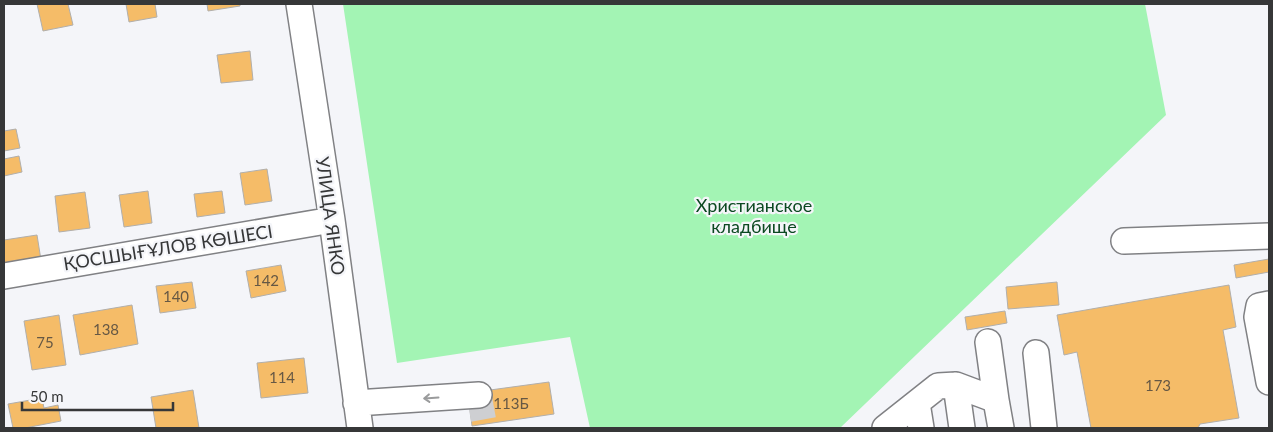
<svg xmlns="http://www.w3.org/2000/svg" width="1273" height="432" viewBox="0 0 1273 432" font-family="Lato,sans-serif">
	<style>
		.green { fill: #a3f4b4 }
		.building { fill: #f5bc68; stroke: #b1afac }
		.lines { fill: none; stroke-linecap: round; stroke-linejoin: round }
		.minor-tunnel { stroke: #cecfd2; stroke-width: 25; stroke-dasharray: 25 12; stroke-linecap: butt }
		.minor-casing { stroke: #808184; stroke-width: 28 }
		.minor { stroke: #fff; stroke-width: 25 }
		.oneway { stroke: #9a9b9c }
		.labels { text-anchor: middle; stroke-width: 4.5; stroke-linejoin: round; paint-order: stroke }
		.number-label { font-size: 15px; fill: #665844 }
		.park-label { font-size: 18px; fill: #0b4921; stroke: #f4f5f9 }
		.street-label { font-size: 18px; fill: #363738; stroke: #f4f5f9 }
	</style>
	<rect width="100%" height="100%" fill="#f4f5f9"/>
	<!-- green -->
	<path class="green" d="M343 4H1145L1166 115 840 428H590L570 337 397 363Z"/>
	<!-- building -->
	<path class="building" d="M37 4H68L73 25 43 31Z
		M126 4H155L157 17 129 22Z
		M207 4H240V6L208 11Z
		M250 51 253 80 221 83 217 55Z
		M16 129 20 148 4 151V131Z
		M19 156 22 172 4 176V159Z
		M267 169 272 201 245 205 240 173Z
		M148 191 152 223 124 227 119 195Z
		M222 191 225 213 197 217 194 194Z
		M85 192 90 228 59 232 55 196Z
		M37 235 41 260 4 265V240Z
		M1269 259V272L1236 278 1234 265Z
		M281 265 286 291 251 298 246 271Z
		M192 282 196 308 160 313 156 286Z
		M1057 282 1059 305 1008 309 1006 287Z
		M1229 285 1236 327 1223 330 1239 418 1200 424 1198 428H1091L1077 352 1064 355 1057 315Z
		M132 305 138 344 80 355 73 315Z
		M1005 311 1007 323 967 330 965 317Z
		M59 315 66 365 32 370 24 321Z
		M304 358 308 393 261 398 257 363Z
		M549 382 554 414 472 426 468 393Z
		M193 390 199 428H156L151 397Z
		M42 398 44 408 58 405 61 421 25 428H13L8 404Z"/>
	<g class="lines">
		<!-- minor-tunnel -->
		<path class="minor-tunnel" d="M479 395 485 428"/>
		<defs>
			<path id="minor" d="M299 4 332 220 360 428
				M1124 241 1269 236
				M4 276 332 220
				M1269 304 1259 306 1257 317 1269 382
				M988 342 996 400 1001 428
				M1036 353 1044 428
				M956 385 962 428
				M356 403 479 395
				M917 403 921 428
				M885 428 938 386 956 385 996 400"/>
		</defs>
		<!-- minor casing -->
		<use href="#minor" class="minor-casing"/>
		<!-- minor -->
		<use href="#minor" class="minor"/>
	</g>
	<!-- one-way arrows -->
	<defs><path id="oneway-shaft" d="M-6 0H5M1.5-3L5.5 0L1.5 3" fill="none" stroke-width="1.6" stroke-linecap="round" stroke-linejoin="round" transform="scale(1.25)"/></defs>
	<use class="oneway" href="#oneway-shaft" transform="translate(431 398) rotate(176)"/>
	<g class="labels">
		<!-- number labels -->
		<g class="number-label">
			<text x="266" y="286">142</text>
			<text x="176" y="302">140</text>
			<text x="106" y="335">138</text>
			<text x="45" y="348">75</text>
			<text x="282" y="383">114</text>
			<text x="1158" y="391">173</text>
			<text x="511" y="409">113Б</text>
		</g>
		<!-- park labels -->
		<g class="park-label">
			<text x="754" y="212">Христианское<tspan x="754" dy="21">кладбище</tspan></text>
		</g>
		<!-- street labels -->
		<g class="street-label">
			<text transform="translate(330 216) rotate(82)" y="6">УЛИЦА ЯНКО</text>
			<text transform="translate(168 248) rotate(-9)" y="6">ҚОСШЫҒҰЛОВ КӨШЕСІ</text>
		</g>
	</g>
	<!-- border -->
	<rect width="1273" height="432" fill="none" stroke="#363738" stroke-width="10"/>
	<!-- scale -->
	<path d="M22 402v8h151v-8" fill="none" stroke="#363738" stroke-width="2.5"/>
	<text x="30" y="402" font-size="15" fill="#363738" stroke="#f4f5f9" stroke-width="4" paint-order="stroke">50 m</text>
</svg>
